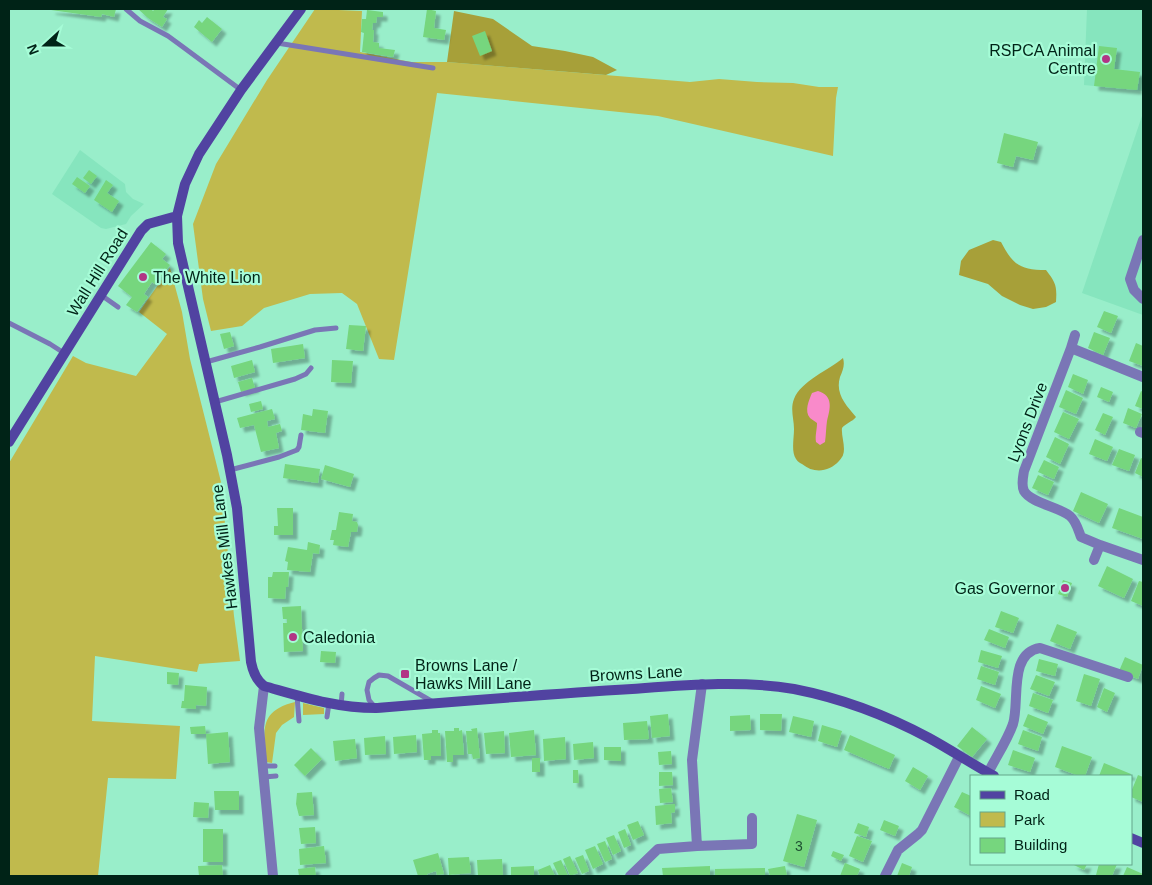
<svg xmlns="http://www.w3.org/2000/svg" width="1152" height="885" viewBox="0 0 1152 885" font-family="Arial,sans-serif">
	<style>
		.built { fill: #86e5be }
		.green { fill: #c0ba4d }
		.forest { fill: #a7a039 }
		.water { fill: #f98aca }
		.building { fill: #76d67e; filter: url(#shadow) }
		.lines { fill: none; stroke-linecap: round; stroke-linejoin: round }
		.lane { stroke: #7a76b6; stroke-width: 5 }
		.street { stroke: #7a76b6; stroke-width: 10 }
		.secondary { stroke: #5143a1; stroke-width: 10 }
		.poi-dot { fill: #b23585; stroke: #a6fcd7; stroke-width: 2 }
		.labels { text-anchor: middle; stroke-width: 4.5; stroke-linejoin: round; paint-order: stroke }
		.number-label { font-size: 14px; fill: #1e5031 }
		.poi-label { font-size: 16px; fill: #002317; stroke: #a6fcd7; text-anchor: start }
		.street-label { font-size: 16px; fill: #002317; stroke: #a6fcd7 }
	</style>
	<defs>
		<filter id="shadow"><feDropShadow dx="4.5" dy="4.5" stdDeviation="1" flood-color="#0004"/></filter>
	</defs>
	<rect width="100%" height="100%" fill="#99eeca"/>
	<!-- built -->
	<path class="built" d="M1087 9H1143V91L1084 85Z
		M1143 113V315L1082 293Z
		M80 150 125 184 126 192 133 199 144 204 131 216 126 224 106 229 101 228 52 194Z"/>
	<!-- green -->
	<path class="green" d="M315 9 362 11 360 52 411 62H447L690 82 719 79 757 82 793 83 819 87H838L836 98 833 156 658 116 437 93 394 360 379 359 357 304 342 293 310 294 264 308 242 326 211 331 203 299 193 224 216 164 267 80Z
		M170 268 182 312 190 359 221 482 234 616 240 661 199 664 197 672 95 656 92 721 180 726 176 779 108 778 98 876H9V463L73 356 86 363 136 376 167 334 139 312Z
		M295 702 294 717 282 725 276 733 272 763 266 762C264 731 258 711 295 702Z
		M303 703 324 708V714L303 715Z"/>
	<!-- forest -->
	<path class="forest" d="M454 11 493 19 532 46 565 51 593 57 617 70 606 75 447 62Z
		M993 240 1001 242C1013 265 1020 270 1046 270 1056 283 1057 286 1056 302L1046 307 1033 309 1020 305 1002 296 988 284 959 275 961 261 969 250Z
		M843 358C845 365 843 370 840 377 835 394 846 405 856 417 852 422 846 423 842 428 841 436 846 447 843 455 843 456 840 460 839 461 829 472 814 474 802 464 800 463 798 462 796 459 791 452 794 438 794 429 794 419 790 409 794 399 801 381 829 370 843 358Z"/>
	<!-- water -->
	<path class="water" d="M818 391C834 396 830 409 827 421 826 428 826 435 825 442L820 445 816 442C815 435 817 430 817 423 815 421 812 420 810 418 804 411 809 400 812 393Z"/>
	<!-- building -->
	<path class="building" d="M51 9H116L114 17 102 14 101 17 51 10Z
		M138 9H151L153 11 155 9H168L163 17 167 19 162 27 148 18Z
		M427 9 436 11 434 28 446 30 444 40 423 37Z
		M367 10 383 12V17H377L376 23H373L372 30H374L373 42 379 43V48L395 50 393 57 362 52 364 33 361 32 362 19H366Z
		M207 17 222 29 212 42 194 27 199 20 202 23Z
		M485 31 492 51 480 56 472 36Z
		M1099 46 1117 48 1114 69 1140 72 1137 90 1094 86Z
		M1004 133 1038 142 1033 160 1016 156 1013 167 997 163Z
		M89 170 97 176 91 184 83 178Z
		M77 177 90 186 85 193 72 184Z
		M106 180 113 185 107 193 119 201 112 212 94 200Z
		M151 242 166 254 162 259 170 265 155 284 152 282 144 294 148 297 137 312 126 305 132 297 118 286Z
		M1104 311 1118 316 1111 333 1097 327Z
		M349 325 366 326 363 351 346 349Z
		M230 332 234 346 224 349 220 334Z
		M1094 332 1110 338 1103 355 1088 348Z
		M1136 343 1143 346V366L1129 361Z
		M303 344 305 358 273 363 271 349Z
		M252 360 255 372 234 378 231 366Z
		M332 360 353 361 351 383 331 382Z
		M1073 374 1088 380 1083 394 1068 387Z
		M252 378 255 388 241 392 238 382Z
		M1101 387 1113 392 1109 402 1097 397Z
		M1066 390 1083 398 1076 414 1059 407Z
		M1141 391 1143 392V409L1135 406Z
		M261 401 263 409 251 412 249 404Z
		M1128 408 1142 414 1136 428 1123 423Z
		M272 409 275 419 267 421 268 427 280 424 282 431 276 433 279 448 261 452 254 425 240 428 237 418Z
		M313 409 328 411 325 433 301 430 303 414 312 416Z
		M1063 412 1079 419 1069 439 1054 432Z
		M1103 413 1113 417 1105 435 1095 430Z
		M1055 437 1069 444 1060 464 1046 457Z
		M1095 439 1113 447 1107 461 1089 454Z
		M1119 449 1135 455 1129 471 1112 465Z
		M1141 458 1143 459V477L1135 473Z
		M1044 460 1059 467 1054 479 1038 472Z
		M285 464 320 469 318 483 283 478Z
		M325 465 354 474 350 487 321 479Z
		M1038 475 1054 482 1048 495 1032 488Z
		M1081 492 1108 504 1099 523 1073 511Z
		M277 508H293V535H274V526H278Z
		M1119 508 1143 517V539L1112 528Z
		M339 512 353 514 352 521 357 522 358 525 357 532H351L348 547 333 545 334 540H330L332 530H336Z
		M308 542 320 545 319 554 313 553 310 572 287 570 288 562 285 561 288 547 307 550Z
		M1107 566 1133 579 1124 598 1098 586Z
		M273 572H289L288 587H286L285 599 268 598V577H272Z
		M1063 580 1072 583 1067 597 1058 594Z
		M1139 581 1143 582V606L1131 601Z
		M301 606 303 651 284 652 283 623H287V619H283L282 607Z
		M1001 611 1019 618 1013 633 995 627Z
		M1057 624 1077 632 1070 649 1050 641Z
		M989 629 1009 637 1005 648 984 640Z
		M981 650 1002 656 998 668 978 662Z
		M321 651 336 652 335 663 320 662Z
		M1125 657 1143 665 1138 679 1119 671Z
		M1039 659 1058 664 1055 676 1036 671Z
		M981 666 999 672 995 685 977 679Z
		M167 672 179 673 178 685 167 684Z
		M1084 674 1100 679 1091 706 1076 701Z
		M1036 675 1055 682 1049 696 1030 689Z
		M185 685 207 687 206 706 196 705V709L181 708 182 701H184Z
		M981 686 1001 694 995 708 976 700Z
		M1104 688 1115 693 1107 712 1097 707Z
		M1033 693 1053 700 1048 713 1029 706Z
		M668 714 670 736 652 738 650 716Z
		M760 714H782L781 731 760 730Z
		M1028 714 1048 722 1043 734 1023 726Z
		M750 715 751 730 730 731V716Z
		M793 716 814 721 811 737 789 732Z
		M647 721 649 739 624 740 623 723Z
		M822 725 842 731 837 747 818 741Z
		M205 726 206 734H191L190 727Z
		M972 727 987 739 972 757 957 746Z
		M454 728H459V731L462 730 464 755H453V762H447L445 731H454Z
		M477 728 480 758 473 759 472 754H468L466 731H472L471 729Z
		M432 730H438V733H440L441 756H431V760H424L422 734 432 733Z
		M534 730 536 755 511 757 509 733Z
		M1023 730 1042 737 1038 751 1018 744Z
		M504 731 505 753 486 754 484 733Z
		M228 732 230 762 208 764 206 734Z
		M416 735 417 752 394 754 393 737Z
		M850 735 895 755 889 769 844 750Z
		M385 736 386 754 365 755 364 738Z
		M565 737 566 759 544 761 543 739Z
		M355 739 357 758 335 761 333 741Z
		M593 742 594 758 574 760 573 744Z
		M1062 746 1092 757 1085 776H1079L1055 767Z
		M604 747H621V761L604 760Z
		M311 748 322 759 305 776 294 765Z
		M1013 750 1035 758 1030 772 1008 765Z
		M671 751 672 764 659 765 658 752Z
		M532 758H540V772H532Z
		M1104 763 1131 774 1130 776H1099Z
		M913 767 928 776 920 790 905 781Z
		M573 770H578L579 783H573Z
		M659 772H672L673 785 659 786Z
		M1138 775 1143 777V802L1131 797V792Z
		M671 788 673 802 660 803 659 789Z
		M214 791H239V810H215Z
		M312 792 314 815 299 816 296 804 297 793Z
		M962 792 971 796V816L954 807Z
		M194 802 209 803 208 818 193 817Z
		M675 804V812L671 813 672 823 656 825 655 806Z
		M797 814 817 820 804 867 783 861Z
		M884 820 899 826 895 836 880 830Z
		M638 821 644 835 633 840 627 825Z
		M858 823 869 827 866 837 854 833Z
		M315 827 316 843 301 844 299 828Z
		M203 829H223V862H203Z
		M625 829 631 845 624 848 618 832Z
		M614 835 621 851 613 855 606 838Z
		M857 836 872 841 863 862 849 856Z
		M605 841 612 859 605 862 597 844Z
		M324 846 326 863 300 865 299 849Z
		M595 846 603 864 593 869 585 850Z
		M833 851 844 855 841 861 831 856Z
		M438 853 444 874 437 875 436 871 427 874 428 876H418L413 860Z
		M583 855 589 871 582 874 575 858Z
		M570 856 578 873 570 876 563 859Z
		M469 857 471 873 449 875 448 858Z
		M502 859 503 876H478L477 860Z
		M561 860 568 876H559L553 863Z
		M845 863 860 869 857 876H840Z
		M902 863 912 867 909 876H897Z
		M1072 864H1087L1084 870Z
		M1099 864H1117L1112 876H1100L1096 875Z
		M222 865 223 876H199L198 866Z
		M550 865 555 876H540L538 870Z
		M534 866V876H511V867Z
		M710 866V876H663L662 868Z
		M785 866 787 876H770L768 869Z
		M315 867 316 876H299L298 869Z
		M1127 867 1143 874V876H1123Z
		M765 868V876H715V869Z"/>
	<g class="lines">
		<!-- lane -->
		<path class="lane" d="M126 9 140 21 168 36 183 47 241 90
			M277 43 433 68
			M101 295 118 307
			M9 323 50 344 64 353
			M206 362 260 347 315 330 336 328
			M215 402 295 379 306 374 311 368
			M230 470 279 457 297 450 299 447 301 435
			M297 696 299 721
			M341 706 342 694
			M374 706 369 700 367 690 369 682 374 678 379 675 388 676 433 702
			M327 717 329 703
			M263 766H275
			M264 777 276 776"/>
		<!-- street -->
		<path class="street" d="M1143 240 1130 279 1134 290 1143 299
			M1071 348 1075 335
			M1140 432 1143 433
			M1100 545 1081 537C1078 529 1076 521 1070 516 1059 507 1031 503 1024 491 1021 485 1023 477 1024 471L1071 348 1143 377
			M1094 560 1100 545 1143 560
			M702 684 692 760 697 846 752 844V818
			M264 686 259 728 273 876
			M988 773C996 757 1007 741 1013 724 1020 702 1008 653 1040 648L1128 677
			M630 876 658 849 697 846
			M885 876 898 850 918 834 922 830 959 757"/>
		<!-- secondary -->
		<path class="secondary" d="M301 9 241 90 199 154 185 184 177 216 178 243 227 455 237 508 251 662C253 672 256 680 264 686 303 697 336 708 376 708 462 701 547 694 632 689 686 685 741 680 794 689 840 698 888 716 929 738 951 750 972 764 994 776
			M9 442 141 231 148 224 177 216
			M1131 838 1143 843"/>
	</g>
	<!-- markers -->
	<g class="poi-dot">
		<circle cx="1106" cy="59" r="5"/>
		<circle cx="143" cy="277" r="5"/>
		<circle cx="1065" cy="588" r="5"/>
		<circle cx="293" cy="637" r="5"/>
		<rect x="400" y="669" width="10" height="10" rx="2.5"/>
	</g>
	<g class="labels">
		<!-- number labels -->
		<g class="number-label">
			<text x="799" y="851">3</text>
		</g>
		<!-- poi labels -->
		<g class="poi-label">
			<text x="1096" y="56" text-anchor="end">RSPCA Animal<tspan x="1096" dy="18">Centre</tspan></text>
			<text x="153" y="283">The White Lion</text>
			<text x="1055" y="594" text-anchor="end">Gas Governor</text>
			<text x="303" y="643">Caledonia</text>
			<text x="415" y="671">Browns Lane /<tspan x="415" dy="18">Hawks Mill Lane</tspan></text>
		</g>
		<!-- street labels -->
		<g class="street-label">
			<text transform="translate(97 272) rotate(-58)" y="6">Wall Hill Road</text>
			<text transform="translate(1027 422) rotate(-69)" y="6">Lyons Drive</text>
			<text transform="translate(224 547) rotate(-97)" y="6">Hawkes Mill Lane</text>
			<text transform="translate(636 673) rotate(-3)" y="6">Browns Lane</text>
		</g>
	</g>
	<!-- border -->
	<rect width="1152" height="885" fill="none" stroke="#002317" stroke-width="20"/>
	<!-- legend -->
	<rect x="970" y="775" width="162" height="90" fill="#a6fcd7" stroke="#64a58a"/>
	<rect x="980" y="791" width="25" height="8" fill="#5143a1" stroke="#64a58a"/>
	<text x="1014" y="800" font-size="15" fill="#002317">Road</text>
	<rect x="980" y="812" width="25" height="15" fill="#c0ba4d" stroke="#64a58a"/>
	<text x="1014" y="825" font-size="15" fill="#002317">Park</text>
	<rect x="980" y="838" width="25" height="15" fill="#76d67e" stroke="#64a58a"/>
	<text x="1014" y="850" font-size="15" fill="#002317">Building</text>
	<!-- north arrow -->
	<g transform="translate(45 45) rotate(249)" stroke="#a6fcd7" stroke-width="4" paint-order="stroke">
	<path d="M0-4L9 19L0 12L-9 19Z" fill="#002317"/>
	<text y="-8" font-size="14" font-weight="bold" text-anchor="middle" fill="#002317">N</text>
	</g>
</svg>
